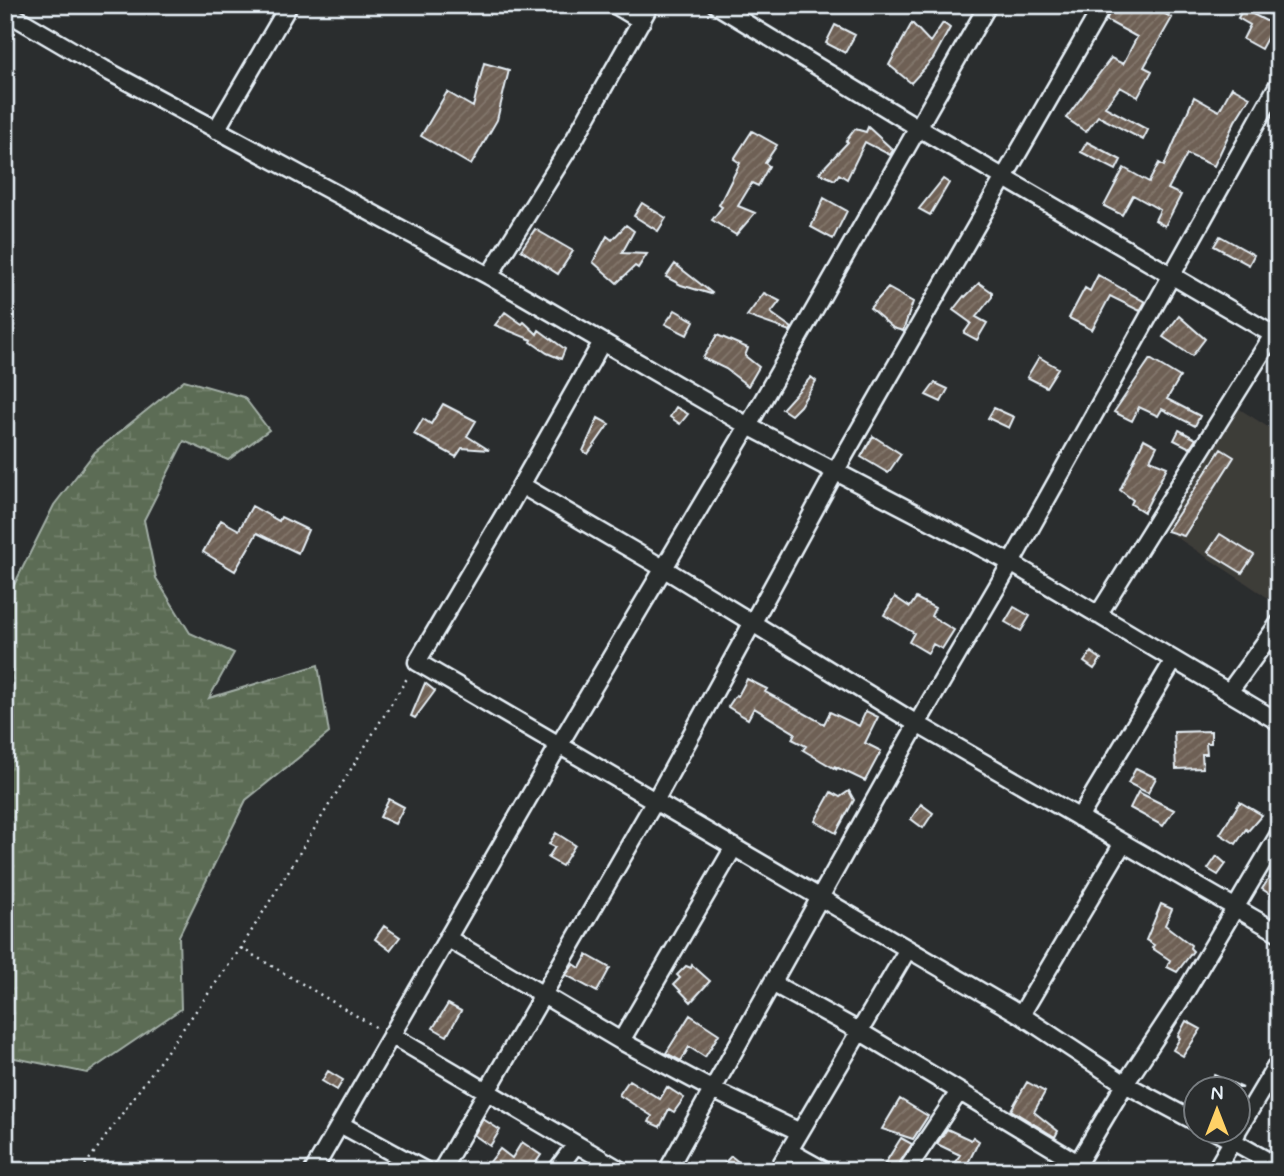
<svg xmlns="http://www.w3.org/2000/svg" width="1284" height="1176" viewBox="0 0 1284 1176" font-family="Mynerve,sans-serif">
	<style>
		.built { fill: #3e3c39 }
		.wetland { fill: url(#wetland-marsh); stroke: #a2aea6; stroke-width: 2 }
		.building { fill: url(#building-hatch); stroke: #e8f1f8; stroke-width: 2 }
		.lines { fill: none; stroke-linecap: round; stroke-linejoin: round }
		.minor-casing { stroke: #e8f1f8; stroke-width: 21 }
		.path { stroke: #e8f1f8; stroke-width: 2.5; stroke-dasharray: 2 5; stroke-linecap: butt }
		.minor { stroke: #2a2d2e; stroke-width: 16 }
	</style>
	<defs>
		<pattern id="wetland-marsh" width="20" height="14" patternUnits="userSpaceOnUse" patternTransform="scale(1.75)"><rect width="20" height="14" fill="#5c6c54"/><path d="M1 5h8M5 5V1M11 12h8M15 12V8" fill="none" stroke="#73816d"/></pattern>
		<pattern id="building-hatch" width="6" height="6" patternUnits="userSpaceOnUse" patternTransform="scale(1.75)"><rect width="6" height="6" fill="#6e6054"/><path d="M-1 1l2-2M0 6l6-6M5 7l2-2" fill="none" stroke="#83776d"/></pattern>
	</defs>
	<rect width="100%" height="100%" fill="#2a2d2e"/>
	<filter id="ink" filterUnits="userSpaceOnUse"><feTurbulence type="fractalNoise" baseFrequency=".0143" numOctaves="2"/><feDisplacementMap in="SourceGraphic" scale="14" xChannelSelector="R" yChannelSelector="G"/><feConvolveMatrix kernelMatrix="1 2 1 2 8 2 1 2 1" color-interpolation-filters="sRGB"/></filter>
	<g filter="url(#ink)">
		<!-- built -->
		<path class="built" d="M1238 408 1279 434V605L1167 531 1159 528Z"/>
		<!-- wetland -->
		<path class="wetland" d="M184 380 244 397 269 430 228 460 184 441 144 520 156 578 190 633 234 653 209 698 318 665 329 733 246 800 179 936 181 1009 87 1073 5 1056V690L13 682 5 640V603L54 505 95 452Z"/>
		<!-- building -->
		<path class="building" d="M1113 5H1149L1172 18 1144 67 1152 71 1138 97 1120 87 1105 107 1148 130 1143 140 1098 116 1086 132 1066 118 1111 58 1123 64 1137 37 1106 20Z
			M1243 9 1274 25 1261 49 1243 39 1250 25 1238 18Z
			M912 23 930 42 943 23 950 28 933 59 911 83 889 65Z
			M835 25 855 35 845 53 826 43Z
			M484 63 509 70 497 120 471 165 421 136 447 92 473 107Z
			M1232 87 1250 97 1235 121 1214 166 1187 154 1168 189 1181 195 1165 226 1155 220 1160 210 1133 195 1122 215 1104 206 1124 168 1149 182 1159 163 1164 166 1194 97 1219 111Z
			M868 127 893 150 890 155 865 142 847 179 839 174 835 180 819 173 848 142 846 141 855 129 866 132Z
			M752 131 777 145 765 163 769 166 758 186 752 183 738 206 755 213 736 235 712 220 722 207 719 205 740 163 734 159Z
			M1087 142 1121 160 1116 170 1081 152Z
			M943 179 949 183 930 215 919 209Z
			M824 198 847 211 833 239 811 227Z
			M642 203 666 218 658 231 634 216Z
			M626 225 634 231 622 253 647 254 638 268 635 266 617 283 593 262 607 236 612 240Z
			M535 229 573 251 558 274 521 250Z
			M1220 236 1254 255 1249 265 1214 246Z
			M675 264 712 293 711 294 681 285 666 277Z
			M1098 275 1145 302 1140 311 1110 296 1092 330 1069 318 1085 288 1090 291Z
			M979 283 992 292V297L976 317 987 323 977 340 964 333 971 323 953 310 964 296 965 297Z
			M888 288 913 302 903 331 893 328 870 308Z
			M764 293 780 301 771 313 792 328 790 331 747 316Z
			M675 310 694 321 687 335 665 324Z
			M505 312 522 324 524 322 537 334 539 330 565 349 561 359 547 353 531 342 532 340 495 325Z
			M1179 316 1205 339 1192 356 1163 337Z
			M717 335 748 348 745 356 759 367 748 386 726 369 703 358Z
			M1039 357 1058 368 1046 387 1027 377Z
			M1150 359 1180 377 1167 399 1200 416 1195 426 1162 409 1158 416 1139 407 1132 421 1114 412Z
			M811 377 816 381 800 406 791 415 782 409Z
			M935 383 948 389 941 402 926 395Z
			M443 404 476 421 467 436 489 450 462 448 456 457 414 434 423 419 431 424Z
			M676 407 688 414 680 424 670 417Z
			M994 408 1014 417 1009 428 988 418Z
			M598 418 609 424 588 454 583 451Z
			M1179 430 1196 439 1190 448 1174 440Z
			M873 436 901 454 888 473 861 457Z
			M1144 439 1157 446 1150 460 1167 467 1144 512 1131 504 1133 500 1120 490Z
			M1221 449 1234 457 1184 536 1167 531Z
			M252 506 279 521 281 517 308 530 298 553 257 533 235 571 203 552 221 520 239 530Z
			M1220 534 1254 555 1242 573 1208 552Z
			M895 597 910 607 916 598 935 608 931 616 954 630 942 649 933 644 928 653 909 642 914 633 884 615Z
			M1014 607 1030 616 1021 631 1005 622Z
			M1091 652 1101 659 1094 669 1084 662Z
			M747 679 767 689 765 692 824 724 830 712 859 726 866 711 878 717 865 743 881 751 865 781 834 766 837 770 808 753 803 750 806 746 792 739 795 733 754 708 748 719 728 707 736 695 738 696Z
			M425 683 435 691 415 718 411 716Z
			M1211 731V743H1206L1207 754H1202L1203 768 1176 769 1174 732Z
			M1136 768 1156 778 1148 793 1128 783Z
			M849 791 854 800 836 833 815 821 831 792 840 797Z
			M1138 792 1174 810 1163 826 1130 808Z
			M389 799 404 807 395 824 380 817Z
			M1240 802 1262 815 1248 831 1246 829 1236 844 1220 834Z
			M921 804 933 813 923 828 911 819Z
			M556 833 575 845 562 866 548 858 555 847 549 844Z
			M1217 856 1226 864 1218 875 1208 869Z
			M1279 863V900L1262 889Z
			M1161 904 1172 909 1165 925 1191 945 1190 948 1193 951 1177 972 1167 967 1170 960 1152 948 1154 945 1146 940Z
			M384 926 400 937 390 950 375 939Z
			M587 955 610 968 597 992 566 975 574 964 580 968Z
			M692 965 710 981 691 1002 674 984 680 978 677 975 686 966 691 968Z
			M448 1004 461 1011 447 1036 433 1028Z
			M690 1015 719 1034 705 1057 689 1047 681 1061 666 1053Z
			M1186 1021 1201 1029 1183 1056 1173 1050 1180 1038 1178 1036Z
			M328 1071 343 1080 337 1090 322 1081Z
			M1214 1075 1243 1088H1208Z
			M629 1080 660 1099 667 1087 684 1098 674 1112 669 1109 660 1127 649 1122 652 1116 619 1095Z
			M1027 1082 1045 1092 1034 1112 1058 1131 1055 1137 1011 1110Z
			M900 1099 928 1116 913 1139 882 1129Z
			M483 1119 500 1130 490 1146 474 1135Z
			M947 1129 971 1140 973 1137 979 1141 964 1171 953 1165 960 1155 937 1144Z
			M901 1138 912 1144 894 1171 884 1165Z
			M522 1142 541 1155 530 1171H483L500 1149 512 1158Z
			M731 1156 750 1171H717Z"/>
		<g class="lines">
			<defs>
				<path id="minor" d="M615 5 642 21
					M716 5 917 127 1279 338
					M5 11 104 69 489 276 748 426 1011 563 1279 722
					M216 130 289 5
					M489 276 574 140 650 5
					M602 342 508 508 417 662 1021 1015 1125 1084 1196 1122
					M521 485 663 568 917 724 1279 933
					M1098 615 1273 335
					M1229 692 1279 623
					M1079 818 1174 660
					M447 938 621 1041 713 1090 800 1132
					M772 983 859 1031 1078 1163
					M1021 1015 1123 843
					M391 1035 622 1171
					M621 1041 734 847
					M340 1124 426 1171
					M1213 1130 1279 1167
					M1238 1130 1279 1061
					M789 1151 825 1171
					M313 1171 559 745 748 426 988 5
					M441 1171 655 801 835 472 1103 5
					M556 1171 576 1144
					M667 1171 917 724 1011 563 1279 83
					M777 1171 908 949
					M906 1171 959 1092
					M1073 1171 1125 1084 1183 996 1279 834
					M1215 1171 1237 1133"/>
			</defs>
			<!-- minor casing -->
			<use href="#minor" class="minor-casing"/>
			<!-- path -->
			<path class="path" d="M241 948 379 1029
				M81 1171 241 948 409 675"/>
			<!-- minor -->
			<use href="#minor" class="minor"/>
		</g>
	</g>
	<!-- margin -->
	<rect width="1284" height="1176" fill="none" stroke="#2a2d2e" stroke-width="28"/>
	<rect x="14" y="14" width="1256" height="1148" fill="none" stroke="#e8f1f8" stroke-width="2.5" filter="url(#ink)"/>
	<!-- north arrow -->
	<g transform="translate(1217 1110)"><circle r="33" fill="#2a2d2e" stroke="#767b7f" stroke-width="2"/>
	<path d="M0-5L12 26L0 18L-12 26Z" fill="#ffd166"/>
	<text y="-10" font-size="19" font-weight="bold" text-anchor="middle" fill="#e8f1f8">N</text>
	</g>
</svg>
